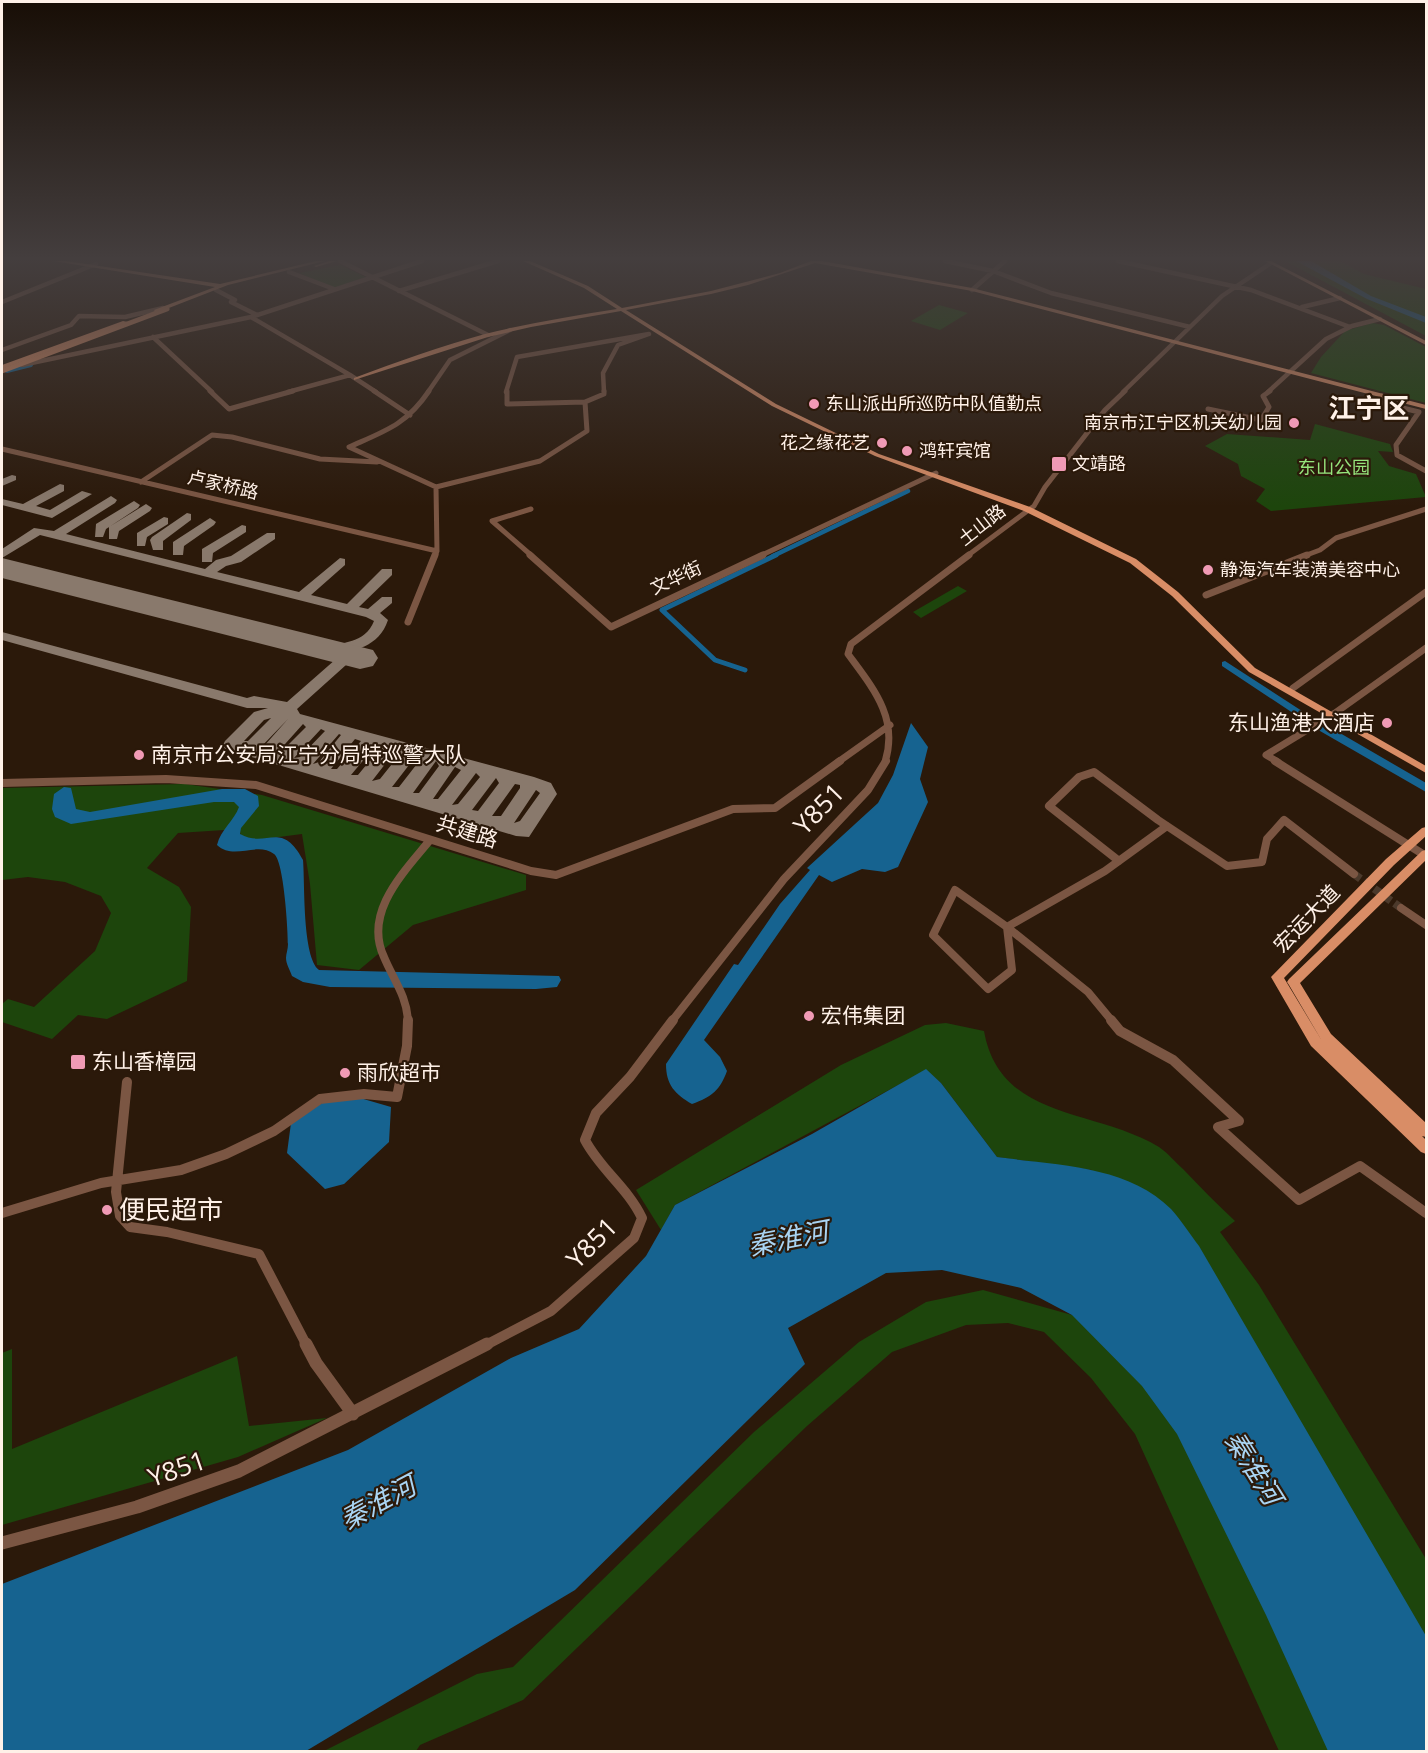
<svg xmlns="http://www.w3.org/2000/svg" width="1428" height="1753" viewBox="0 0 1428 1753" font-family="'Open Sans','Noto Sans SC',sans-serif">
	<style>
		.green { fill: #1d450c }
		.water { fill: #166390 }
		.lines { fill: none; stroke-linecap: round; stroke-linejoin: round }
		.canal-far2 { stroke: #166390; stroke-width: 4 }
		.canal-far1 { stroke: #166390; stroke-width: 4.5 }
		.canal { stroke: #166390; stroke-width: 5 }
		.river { fill: #166390; fill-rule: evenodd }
		.taxiway { fill: #89796c; fill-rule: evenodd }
		.runway { fill: #89796c; fill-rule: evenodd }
		.minor-tunnel { stroke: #4b392b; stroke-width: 8; stroke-dasharray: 8 4.5; stroke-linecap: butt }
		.minor-far5 { stroke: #7b5643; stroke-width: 4.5 }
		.minor-far4 { stroke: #7b5643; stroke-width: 5 }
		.minor-far3 { stroke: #7b5643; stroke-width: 7 }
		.minor-far2 { stroke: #7b5643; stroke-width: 8 }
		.minor-far1 { stroke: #7b5643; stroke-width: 10 }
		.minor { stroke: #7b5643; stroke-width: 13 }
		.major { fill: #d98d66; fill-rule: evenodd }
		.major-bridge { stroke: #d98d66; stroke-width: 5 }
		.poi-dot { fill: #f09ab5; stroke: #2b190a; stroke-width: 2 }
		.labels { text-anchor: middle; stroke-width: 4.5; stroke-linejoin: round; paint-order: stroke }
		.far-poi-label { font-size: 18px; fill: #fff1e8; stroke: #2b190a; text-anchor: start }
		.far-park-label { font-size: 18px; fill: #95e37b; stroke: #2b190a }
		.far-street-label { font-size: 18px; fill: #fff1e8; stroke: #2b190a }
		.poi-label { font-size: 21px; fill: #fff1e8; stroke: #2b190a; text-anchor: start }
		.street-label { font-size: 21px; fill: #fff1e8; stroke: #2b190a }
		.near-street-label { font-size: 26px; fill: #fff1e8; stroke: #2b190a }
		.near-poi-label { font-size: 26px; fill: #fff1e8; stroke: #2b190a; text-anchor: start }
		.far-town-label { font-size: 27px; font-weight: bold; fill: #fff1e8; stroke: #2b190a }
		.near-water-label { font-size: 27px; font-style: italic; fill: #a9d4f3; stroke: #2b190a }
	</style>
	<rect width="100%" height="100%" fill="#2b190a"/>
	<!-- green -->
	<path class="green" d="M1285 261H1340L1364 274 1426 289V336Z
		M340 265 366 277 333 288 299 273Z
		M939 305 968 313 940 330 911 321Z
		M1372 323 1384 325 1426 347V403L1311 373 1321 357 1345 331Z
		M1315 424 1390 444 1393 452 1378 451 1389 466 1416 474 1426 497 1271 511 1256 501 1265 489 1241 476 1238 464 1205 446 1227 434 1310 440Z
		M958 586 967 591 921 618 913 612Z
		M185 784 262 795 526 875V890L413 925 359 970 317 965 310 884 302 834 241 842 240 829 178 833 147 868 179 887 191 907 187 981 107 1019 78 1015 52 1039 2 1022V1004L8 999 34 1007 95 951 111 913 101 896 65 882 28 877 2 880V788Z
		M946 1023 984 1031C1000 1121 1095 1108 1159 1147 1168 1153 1175 1162 1183 1169 1200 1187 1217 1204 1235 1221L1220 1232 1259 1285 1426 1559V1751H1279L1135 1434 1091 1378 1044 1332 1008 1323 966 1325 892 1352 807 1426 523 1700 420 1745 416 1751 322 1752 477 1674 513 1667 754 1432 859 1342 926 1302 983 1290 1072 1315 1092 1170 997 1157 941 1083 926 1070 675 1205 661 1230 636 1190 841 1065 925 1025Z
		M12 1349V1449L237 1356 249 1426 327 1418 238 1457 2 1525V1353Z"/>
	<!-- water -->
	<path class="water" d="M1296 261H1311L1371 296 1426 317V323L1367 299Z
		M911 723 928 747 920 779 928 802 898 867 885 872 862 869 832 882 819 875 704 1040 720 1057 727 1071C720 1090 712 1097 692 1104 675 1094 666 1085 666 1064L734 964 738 965 780 904 810 870 807 868 878 803 893 775Z
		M64 787 71 788 76 809 90 812 222 789H245L258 796 259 806 241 828 240 834C267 849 281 819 303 860 305 883 302 957 319 970L559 976 561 980 557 987 536 989 330 987 303 982 292 976C290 970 286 964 286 958 286 954 288 949 288 944 288 930 284 861 274 854 257 841 234 861 217 845 221 829 234 821 239 807L234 802H214L71 824 55 817 52 809 54 794Z
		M926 1069 941 1083 997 1157C1054 1165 1128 1165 1171 1209 1181 1220 1190 1234 1199 1246L1426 1636V1751H1328L1266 1615 1177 1434 1142 1386 1072 1315 1021 1288 942 1270 886 1273 788 1328 805 1364 575 1590 306 1751H2V1584L348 1450 511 1358 579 1329 646 1256 675 1205 812 1134Z
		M360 1098 391 1107 389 1142 344 1184 325 1189 287 1153 291 1123 322 1103Z"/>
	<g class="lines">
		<!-- canal-far2 -->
		<path class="canal-far2" d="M7 371 31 365"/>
		<!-- canal-far1 -->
		<path class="canal-far1" d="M773 556 908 491"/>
		<!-- canal -->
		<path class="canal" d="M745 670 715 660 662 610 776 555"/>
		<!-- river -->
		<path class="river" d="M1225 661 1302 711 1426 783V792L1320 731 1222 666V662Z"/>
		<!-- taxiway -->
		<path class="taxiway" d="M12 475 16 476V480L2 486V479Z
			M60 484 64 485V491L36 506 50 510 82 491 92 494 52 518 2 505V499L23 504Z
			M111 496 117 500 115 503 66 534 205 569 216 560 231 556 267 533H275V539L241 562 226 566 217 572 299 592 340 558 345 559V565L311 595 347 604 382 569H392V575L359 607 368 609 382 597H392V603L380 613 388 620C379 647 354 652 328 654L323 653 321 650 323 647C342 642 365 644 374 621L366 617 40 535 2 558V549L34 528 54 531Z
			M134 501 140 505 138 508 106 529 103 537H95L96 524Z
			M146 504 152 508 150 511 119 531 117 539H109V527Z
			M187 513 191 514V520L163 541V550H153L150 540 152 537Z
			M164 517 168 518V524L147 537 145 546H137V533Z
			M210 518 216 522 214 525 184 546 183 555H173V542Z
			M242 525 246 526V532L213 553 212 562H202V549Z
			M2 632 247 698 254 696 287 702 336 659H346L348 662 346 665 297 709 300 714 534 777 551 783 557 794 529 837 516 836 225 749 223 745 225 741 254 712 268 708H247L2 640ZM271 718 248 741H244L264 720ZM288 719 264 746 260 748ZM303 724 306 727 281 752 277 753ZM321 729 325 731 300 757 294 758ZM339 734 341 735 319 762 313 764ZM355 739 361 741 337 769H331ZM376 745 381 747 358 775H351ZM396 750 400 754 380 779 372 781ZM416 756 420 760 399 787H392ZM436 761 439 766 419 793H413ZM455 767 461 770 438 799H433ZM476 773 480 777 458 804 452 805ZM496 778 499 783 478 811 472 810ZM515 784 520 785V788L501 816H492ZM536 790 540 793 520 821 514 823Z"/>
		<!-- runway -->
		<path class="runway" d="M2 558 373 650 378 658 373 666 360 669 2 578Z"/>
		<!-- minor-tunnel -->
		<path class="minor-tunnel" d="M1354 874 1401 908"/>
		<!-- minor-far5 -->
		<path class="minor-far5" d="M340 261 488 335
			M945 261 993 271 1051 293 1190 327
			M1118 261 1251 290 1350 327
			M289 272 334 289
			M216 290 235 300 231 302 257 315
			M972 290 1005 261
			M399 291 498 261
			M2 302 96 264
			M1302 307 1340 298
			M251 317 350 375 288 392
			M153 337 212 392
			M2 350 71 325 79 316 125 317 163 308
			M22 365 251 317 422 261
			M350 375 376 392
			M428 392 450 360 510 330
			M506 392 517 357 649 334 618 345 603 373 604 392
			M1123 392 1222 296 1271 263
			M1268 392 1326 339 1352 326 1380 319"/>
		<!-- minor-far4 -->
		<path class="minor-far4" d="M210 391 229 409 293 391
			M374 391 410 415
			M429 391C406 425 385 431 349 447L436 487 437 551 435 556
			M507 391V404L585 402
			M1382 396 1378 402 1419 412 1396 445 1397 455 1426 471
			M585 402 604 394V391
			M1208 409 1261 420 1269 407 1263 396 1270 391
			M2 449 437 551
			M141 482 212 435 232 437 320 459 377 462
			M436 487 540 461 587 431 585 402
			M531 509 492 521 532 556
			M760 556 936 473
			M967 556 1034 506 1045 487 1105 410 1125 391
			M1304 556 1320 550 1336 538 1426 509"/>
		<!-- minor-far3 -->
		<path class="minor-far3" d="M530 555 611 627 763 555
			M1206 595 1307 555
			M408 622 435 555
			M1293 688 1426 592
			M838 762 890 725
			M885 762C899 718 873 688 848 654L851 644 969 555
			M1278 762 1266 755 1335 713 1426 648"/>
		<!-- minor-far2 -->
		<path class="minor-far2" d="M1275 761 1426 856
			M2 783 166 779 256 785 531 871 556 875 733 809 775 808 840 761
			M1119 861 1049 806 1079 777 1094 772 1158 820 1227 866 1262 862 1267 839 1284 820 1354 874
			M955 890 1007 927 1012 970 988 989 933 935Z
			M1401 908 1426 925
			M1007 927 1088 992 1112 1021
			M1007 927 1105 871 1167 826
			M408 1021C407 996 393 979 384 957 363 912 404 872 430 840
			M672 1021 784 879 868 790 886 761"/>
		<!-- minor-far1 -->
		<path class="minor-far1" d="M1111 1020 1120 1031 1173 1060 1239 1121 1218 1127 1299 1200 1360 1166 1426 1213
			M127 1082 116 1192 120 1216 130 1227 167 1232 259 1254 307 1346
			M2 1213 101 1183 181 1170 226 1154 274 1131 320 1099 364 1094 397 1097 407 1046 408 1020
			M484 1346 551 1311 634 1238 642 1218C628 1188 600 1169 585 1140L596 1113 630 1077 673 1020"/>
		<!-- minor -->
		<path class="minor" d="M306 1344 316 1363 353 1414
			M2 1543 137 1507 239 1471 487 1344"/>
		<!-- major -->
		<path class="major" d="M53 261H66L220 284 316 261H325L228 285 156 313 154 310 215 287Z
			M329 261H337L316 267 314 266Z
			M523 261H530L588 286 622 308 711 291 780 273 811 261H822L972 288 1426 405V409L972 291 815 263 748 285 711 294 626 310 776 404 879 454 1030 507 1136 559 1178 592 1255 668 1426 766V773L1249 672 1172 596 1130 563 1024 511 875 456 772 406 621 311 531 327 488 337 354 380V378C397 362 441 346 485 334 529 323 573 316 617 309L584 288Z
			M1265 261H1271L1426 341V345Z
			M123 321 128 322 2 369V365Z
			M1426 827V836L1394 865 1284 978 1322 1041 1289 985 1287 982 1289 979 1422 851 1426 850V860L1300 983 1331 1034 1426 1123V1137L1422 1136 1426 1140V1154L1421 1152 1311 1046 1271 977 1386 859 1422 828Z"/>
		<!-- major-bridge -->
		<path class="major-bridge" d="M2 371 167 309"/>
	</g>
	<!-- sky -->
	<linearGradient id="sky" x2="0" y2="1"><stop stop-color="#180e06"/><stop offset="0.51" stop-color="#443e3e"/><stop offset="1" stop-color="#443e3e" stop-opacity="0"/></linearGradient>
	<rect width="1428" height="507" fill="url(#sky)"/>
	<!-- markers -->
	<g class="poi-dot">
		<circle cx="814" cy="404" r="6"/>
		<circle cx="1294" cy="423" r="6"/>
		<circle cx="882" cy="443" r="6"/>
		<circle cx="907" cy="451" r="6"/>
		<rect x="1051" y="456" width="16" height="16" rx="3"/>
		<circle cx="1208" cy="570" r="6"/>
		<circle cx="1387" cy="723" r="6"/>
		<circle cx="139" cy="755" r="6"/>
		<circle cx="809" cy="1016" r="6"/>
		<rect x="70" y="1054" width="16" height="16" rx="3"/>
		<circle cx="345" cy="1073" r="6"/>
		<circle cx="107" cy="1210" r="6"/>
	</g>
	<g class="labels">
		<!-- far-poi labels -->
		<g class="far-poi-label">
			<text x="826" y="410">东山派出所巡防中队值勤点</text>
			<text x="1282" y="429" text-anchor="end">南京市江宁区机关幼儿园</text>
			<text x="870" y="449" text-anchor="end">花之缘花艺</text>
			<text x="919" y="457">鸿轩宾馆</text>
			<text x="1072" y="470">文靖路</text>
			<text x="1220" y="576">静海汽车装潢美容中心</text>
		</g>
		<!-- far-park labels -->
		<g class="far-park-label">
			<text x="1334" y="474">东山公园</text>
		</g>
		<!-- far-street labels -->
		<g class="far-street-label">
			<text transform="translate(223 485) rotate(13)" y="6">卢家桥路</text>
			<text transform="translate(982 525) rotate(-38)" y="6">土山路</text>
			<text transform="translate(676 578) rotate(-25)" y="6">文华街</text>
		</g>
		<!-- poi labels -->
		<g class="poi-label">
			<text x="1375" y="730" text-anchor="end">东山渔港大酒店</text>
			<text x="151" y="762">南京市公安局江宁分局特巡警大队</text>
			<text x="821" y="1023">宏伟集团</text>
			<text x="92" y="1069">东山香樟园</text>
			<text x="357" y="1080">雨欣超市</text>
		</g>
		<!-- street labels -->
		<g class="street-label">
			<text transform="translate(467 832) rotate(17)" y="7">共建路</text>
			<text transform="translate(1307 919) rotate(-46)" y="7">宏运大道</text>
		</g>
		<!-- near-street labels -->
		<g class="near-street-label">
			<text transform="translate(819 809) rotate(-46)" y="9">Y851</text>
			<text transform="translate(592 1243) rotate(-45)" y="9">Y851</text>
			<text transform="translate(177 1469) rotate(-19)" y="9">Y851</text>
		</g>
		<!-- near-poi labels -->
		<g class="near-poi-label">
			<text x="119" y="1219">便民超市</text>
		</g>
		<!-- far-town labels -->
		<g class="far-town-label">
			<text x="1369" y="418">江宁区</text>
		</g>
		<!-- near-water labels -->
		<g class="near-water-label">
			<text transform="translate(788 1239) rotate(-11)" y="9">秦淮河</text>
			<text transform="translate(1253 1468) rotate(58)" y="9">秦淮河</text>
			<text transform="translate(378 1503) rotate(-28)" y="9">秦淮河</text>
		</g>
	</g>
	<!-- border -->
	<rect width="1428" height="1753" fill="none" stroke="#fff1e8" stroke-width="6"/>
</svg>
